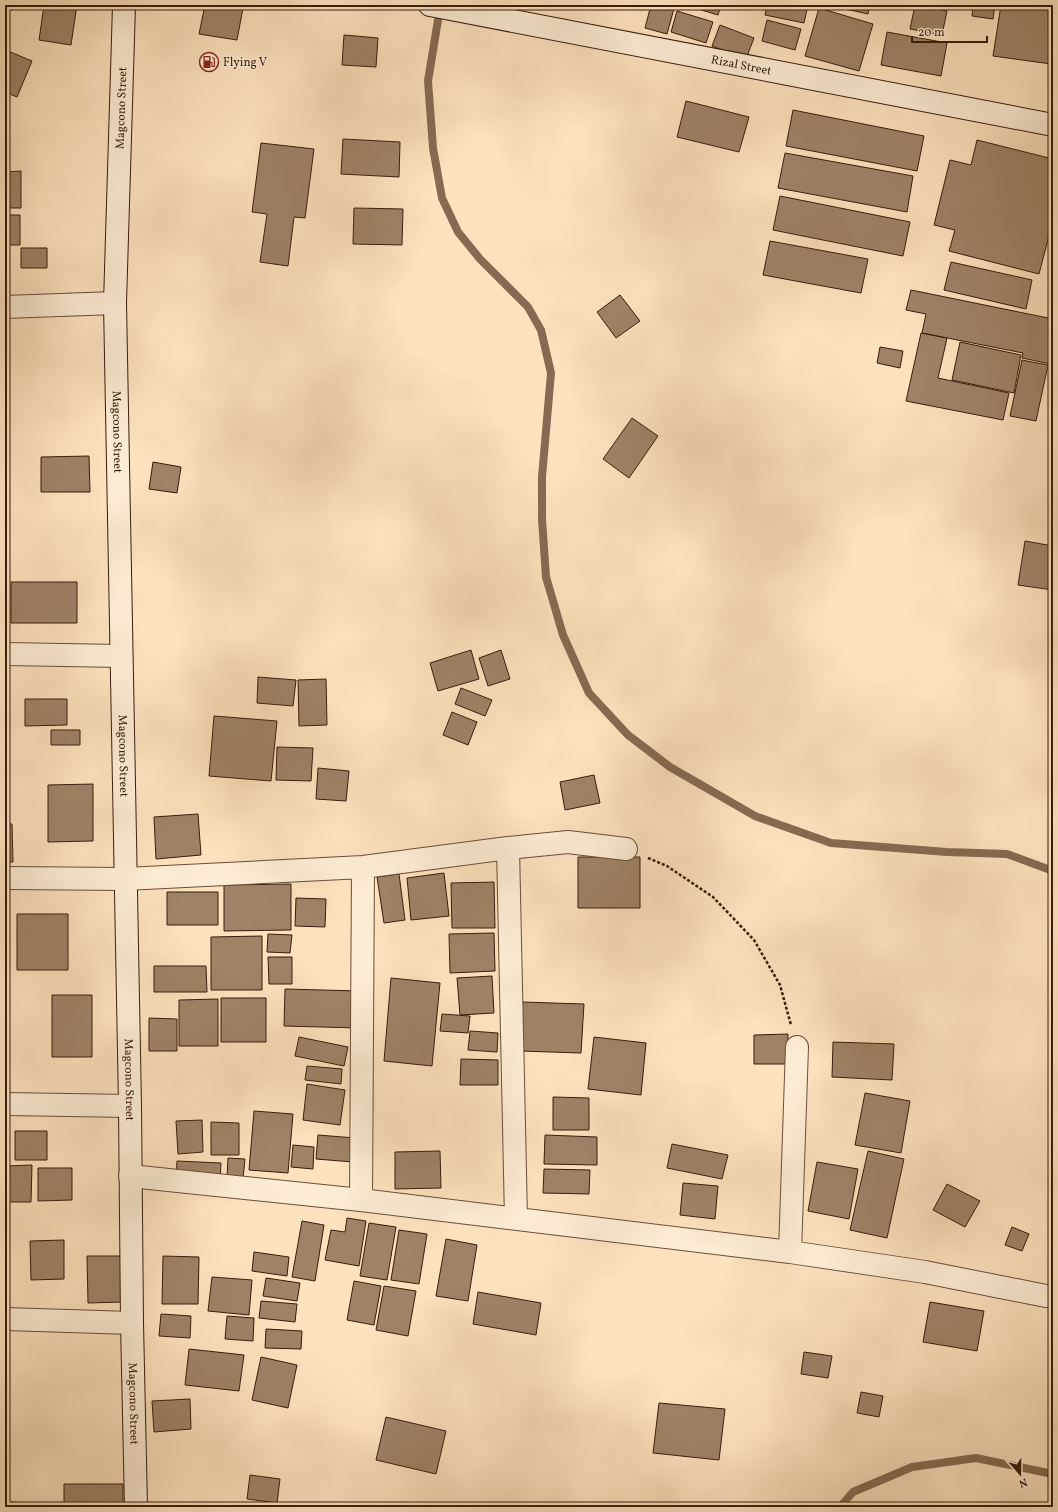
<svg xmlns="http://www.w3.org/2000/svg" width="1058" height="1512" viewBox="0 0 1058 1512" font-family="Vollkorn,serif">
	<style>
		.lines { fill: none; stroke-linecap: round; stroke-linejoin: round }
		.stream { stroke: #856b51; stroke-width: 8 }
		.building { fill: #9e8367; stroke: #381c0a }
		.street-casing { stroke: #694e37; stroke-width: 24 }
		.secondary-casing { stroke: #381c0a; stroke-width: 24 }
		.path { stroke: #381c0a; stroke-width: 2.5; stroke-dasharray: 3 2; stroke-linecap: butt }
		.street { stroke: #fdecd4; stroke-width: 22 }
		.secondary { stroke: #fdecd4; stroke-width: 22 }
		.labels { text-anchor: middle; stroke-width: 3; stroke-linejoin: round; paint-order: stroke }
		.poi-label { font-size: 12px; fill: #381c0a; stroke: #fdecd4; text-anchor: start }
		.street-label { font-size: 12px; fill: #381c0a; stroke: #fdecd4 }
	</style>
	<rect width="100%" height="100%" fill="#fce2bd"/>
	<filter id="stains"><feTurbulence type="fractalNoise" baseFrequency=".005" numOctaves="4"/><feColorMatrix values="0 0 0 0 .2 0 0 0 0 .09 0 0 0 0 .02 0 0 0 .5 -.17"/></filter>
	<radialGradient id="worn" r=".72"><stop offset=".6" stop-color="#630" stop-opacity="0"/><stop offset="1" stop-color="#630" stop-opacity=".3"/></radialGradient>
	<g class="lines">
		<!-- stream -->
		<path class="stream" d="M438 20 428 81 433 148 442 198 458 232 480 259 528 307 541 330 551 373 542 477V519L546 577 563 635 589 693 628 735 670 767 755 816 831 843 947 852 1007 854 1053 871
			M840 1507 853 1492 912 1467 976 1458 1053 1474"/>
	</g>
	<!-- building -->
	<path class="building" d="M44 5H77L71 45 39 40Z
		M205 5H223L243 8 237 40 199 34Z
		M625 5H641L640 10Z
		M651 5H675L667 34 645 28Z
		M685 5H721L718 15Z
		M767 5H808L804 23 765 15Z
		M828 5H870L868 14Z
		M915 5 947 11 942 35 910 29Z
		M973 5H995L993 19 972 16Z
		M1001 5H1053V49L1051 64 993 56Z
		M819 8 873 24 859 71 805 56Z
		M677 11 713 22 706 43 671 32Z
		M767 20 801 29 795 50 762 41Z
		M720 25 754 38 746 59 712 46Z
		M887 32 947 43 941 76 881 65Z
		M344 35 378 38 376 67 342 65Z
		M8 51 32 61 17 97 5 92V60Z
		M686 101 749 117 739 152 677 137Z
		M793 110 924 136 917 171 786 146Z
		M343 139 400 142 399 177 341 174Z
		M977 140 1053 159V220L1039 274 949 251 955 230 934 225 950 160 971 165Z
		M261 143 314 149 305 218 294 217 288 266 260 262 267 214 252 212Z
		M785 153 913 176 907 212 778 188Z
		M21 171V208H5V172Z
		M780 196 910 222 903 256 773 230Z
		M354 208 403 209 402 245 353 244Z
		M5 215H20V245H5Z
		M770 241 868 259 861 293 763 275Z
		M21 248H47V268H21Z
		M951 262 1032 280 1026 309 944 290Z
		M911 290 1053 319V357L1051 364 1022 358 1023 353 922 333 926 314 906 310Z
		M620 295 640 321 616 338 597 312Z
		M921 333 947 338 938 378 1009 393 1003 420 906 401Z
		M960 342 1021 355 1014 393 952 380Z
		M880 347 903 351 900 368 877 363Z
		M1022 360 1048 365 1036 421 1010 416Z
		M632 418 658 436 629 478 603 459Z
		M89 456 90 492H41V457Z
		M153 462 181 467 177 493 149 489Z
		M1025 541 1053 546V590L1018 585Z
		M11 582H77V623H11Z
		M471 650 479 679 438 691 430 663Z
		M501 650 510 679 488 686 479 658Z
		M258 677 296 680 293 706 257 703Z
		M326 679 327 725 299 726 298 680Z
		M461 688 492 700 485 716 455 704Z
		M25 699H67V725L25 726Z
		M452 712 477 722 468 745 443 735Z
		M214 716 277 721 271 781 209 776Z
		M51 730H80V745H51Z
		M277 747 313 748 311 781 276 780Z
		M318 768 349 771 346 801 316 799Z
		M594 775 600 803 565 810 560 782Z
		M93 784V841L48 842V785Z
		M198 814 201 855 156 859 154 817Z
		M5 824H12L13 862H5Z
		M578 857H640V908H578Z
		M444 873 449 916 411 920 407 878Z
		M399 874 405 920 384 923 377 877Z
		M494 882 495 928H452L451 883Z
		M291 884V930L224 931V885Z
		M167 892H218V925H167Z
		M296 898 326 899 325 927 295 926Z
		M17 914H68V970H17Z
		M494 933 495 971 450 973 449 934Z
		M268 934 292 935 290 953 267 952Z
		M262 936V990H211V937Z
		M268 957H292V984H269Z
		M154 966H206L207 992H154Z
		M492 976 494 1013 460 1015 457 978Z
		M391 978 440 983 432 1066 384 1061Z
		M285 989 359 991 358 1028 284 1026Z
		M52 995H92V1057H52Z
		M221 998H266V1042H221Z
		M218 999V1046H179V1000Z
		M522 1002 584 1004 581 1053 520 1051Z
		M442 1014 470 1016 468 1033 440 1031Z
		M149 1018 177 1019V1051H149Z
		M470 1031 498 1033 497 1052 468 1050Z
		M788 1034V1064H754V1035Z
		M299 1037 348 1047 344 1066 295 1056Z
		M594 1037 646 1043 641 1095 588 1089Z
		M833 1042 894 1044 892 1080 832 1077Z
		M461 1059 498 1060V1085H460Z
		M307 1066 342 1069 341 1084 305 1080Z
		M307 1084 345 1090 340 1125 303 1120Z
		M865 1093 910 1101 901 1153 855 1145Z
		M553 1097 589 1098V1130H553Z
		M254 1111 293 1114 288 1173 249 1170Z
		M202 1120 203 1152 178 1154 176 1121Z
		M211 1122 239 1123V1155H211Z
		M15 1131H47V1160H15Z
		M318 1135 355 1138 353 1162 316 1159Z
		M545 1135 597 1137V1165L544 1164Z
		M672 1144 728 1155 722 1179 667 1168Z
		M293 1145 314 1147 313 1169 291 1167Z
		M440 1151 441 1188 395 1189V1152Z
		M868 1151 904 1159 887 1238 850 1230Z
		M228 1158 245 1159 243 1178 227 1177Z
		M177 1161 221 1163 220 1180 176 1178Z
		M817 1162 858 1169 849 1219 808 1211Z
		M32 1165 31 1202H6V1166Z
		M38 1168H72V1200L38 1201Z
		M544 1169 590 1170 589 1194 543 1193Z
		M683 1183 718 1186 715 1219 680 1215Z
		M947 1184 980 1201 965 1227 933 1210Z
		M347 1218 366 1221 359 1266 325 1260 331 1230 345 1232Z
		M302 1221 324 1225 315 1281 292 1277Z
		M369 1223 396 1227 387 1280 360 1276Z
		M1012 1227 1029 1234 1022 1251 1005 1245Z
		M399 1230 427 1234 419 1284 391 1280Z
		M446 1239 477 1245 468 1301 436 1296Z
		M64 1240V1279L31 1280 30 1241Z
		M254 1252 289 1257 287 1276 252 1271Z
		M87 1256H123L124 1302 88 1303Z
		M163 1256 199 1257 198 1304H162Z
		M212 1277 252 1280 249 1315 208 1311Z
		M266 1278 300 1283 297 1301 263 1296Z
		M354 1281 381 1286 374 1325 347 1320Z
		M384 1286 416 1291 408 1336 376 1330Z
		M478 1292 541 1303 536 1335 473 1324Z
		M261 1301 297 1304 295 1322 259 1318Z
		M930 1302 984 1311 977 1351 923 1342Z
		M161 1314 191 1316 190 1338 159 1336Z
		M227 1316 254 1318 253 1341 225 1339Z
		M266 1329 302 1331 301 1349 265 1348Z
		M189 1349 244 1355 239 1391 185 1385Z
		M804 1352 832 1356 828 1378 801 1374Z
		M261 1357 297 1365 288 1408 252 1400Z
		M5 1379H8L6 1419H5Z
		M861 1392 883 1396 879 1417 857 1413Z
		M190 1399 191 1429 154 1432 152 1401Z
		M659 1403 725 1409 719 1460 653 1453Z
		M386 1417 446 1431 436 1474 376 1460Z
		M250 1475 280 1479 277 1503 247 1499Z
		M64 1484H123V1507H64Z
		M12 1502 50 1505V1507H12Z
		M222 1503 263 1507H221Z"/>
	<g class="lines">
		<defs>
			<path id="street" d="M5 307 115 303
				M5 654 121 656
				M508 848 516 1219
				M5 878 125 879 363 867 508 848 568 842 626 849
				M5 1104 130 1106
				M130 1176 361 1200 790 1252 925 1272 1046 1296
				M361 1200 363 867
				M790 1252 797 1047
				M5 1319 132 1323"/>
			<g id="secondary">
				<path id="s1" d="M124 5 115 303 130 1106 132 1323 136 1507"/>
				<path id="s2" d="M430 5 1053 125"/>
			</g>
		</defs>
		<!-- street casing -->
		<use href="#street" class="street-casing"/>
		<!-- secondary casing -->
		<use href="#secondary" class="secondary-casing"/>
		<!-- path -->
		<path class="path" d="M648 858 667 866 713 897 754 940 780 985 791 1025"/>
		<!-- street -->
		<use href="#street" class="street"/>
		<!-- secondary -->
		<use href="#secondary" class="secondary"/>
	</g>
	<!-- icons -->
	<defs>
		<symbol id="fuel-ring" viewBox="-11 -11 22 22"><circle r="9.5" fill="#fdecd4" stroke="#8f2418" stroke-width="1.5"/><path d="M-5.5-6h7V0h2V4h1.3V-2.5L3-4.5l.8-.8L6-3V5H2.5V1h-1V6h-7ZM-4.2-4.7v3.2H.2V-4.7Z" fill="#8f2418"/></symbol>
	</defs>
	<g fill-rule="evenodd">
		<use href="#fuel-ring" x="198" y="51" width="22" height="22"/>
	</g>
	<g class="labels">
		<!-- poi labels -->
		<g class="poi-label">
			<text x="223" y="66">Flying V</text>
		</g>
		<!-- street labels -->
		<g class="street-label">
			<text dy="4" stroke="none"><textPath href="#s2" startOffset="317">Rizal Street</textPath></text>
			<text transform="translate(121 108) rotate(-88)" y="4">Magcono Street</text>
			<text dy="4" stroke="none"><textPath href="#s1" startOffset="427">Magcono Street</textPath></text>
			<text dy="4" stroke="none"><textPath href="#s1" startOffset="751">Magcono Street</textPath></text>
			<text dy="4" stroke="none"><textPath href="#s1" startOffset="1075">Magcono Street</textPath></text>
			<text dy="4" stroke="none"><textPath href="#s1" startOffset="1399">Magcono Street</textPath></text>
		</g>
	</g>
	<!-- margin -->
	<rect width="1058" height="1512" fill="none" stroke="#fce2bd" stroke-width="20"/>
	<rect x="6" y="6" width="1046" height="1500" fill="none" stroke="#381c0a" stroke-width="2"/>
	<rect x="10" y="10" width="1038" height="1492" fill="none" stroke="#381c0a"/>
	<!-- north arrow -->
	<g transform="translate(1020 1474) rotate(160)" stroke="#fdecd4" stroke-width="3" paint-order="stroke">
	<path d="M0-3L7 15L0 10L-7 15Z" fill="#381c0a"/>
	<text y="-6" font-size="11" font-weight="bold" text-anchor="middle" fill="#381c0a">N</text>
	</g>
	<!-- scale -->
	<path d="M912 36v6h75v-6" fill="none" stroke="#381c0a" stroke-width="2"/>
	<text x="918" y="36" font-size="12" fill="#381c0a" stroke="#fdecd4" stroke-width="3" paint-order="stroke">20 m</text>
	<rect width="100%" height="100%" filter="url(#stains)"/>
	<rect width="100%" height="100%" fill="url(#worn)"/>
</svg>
